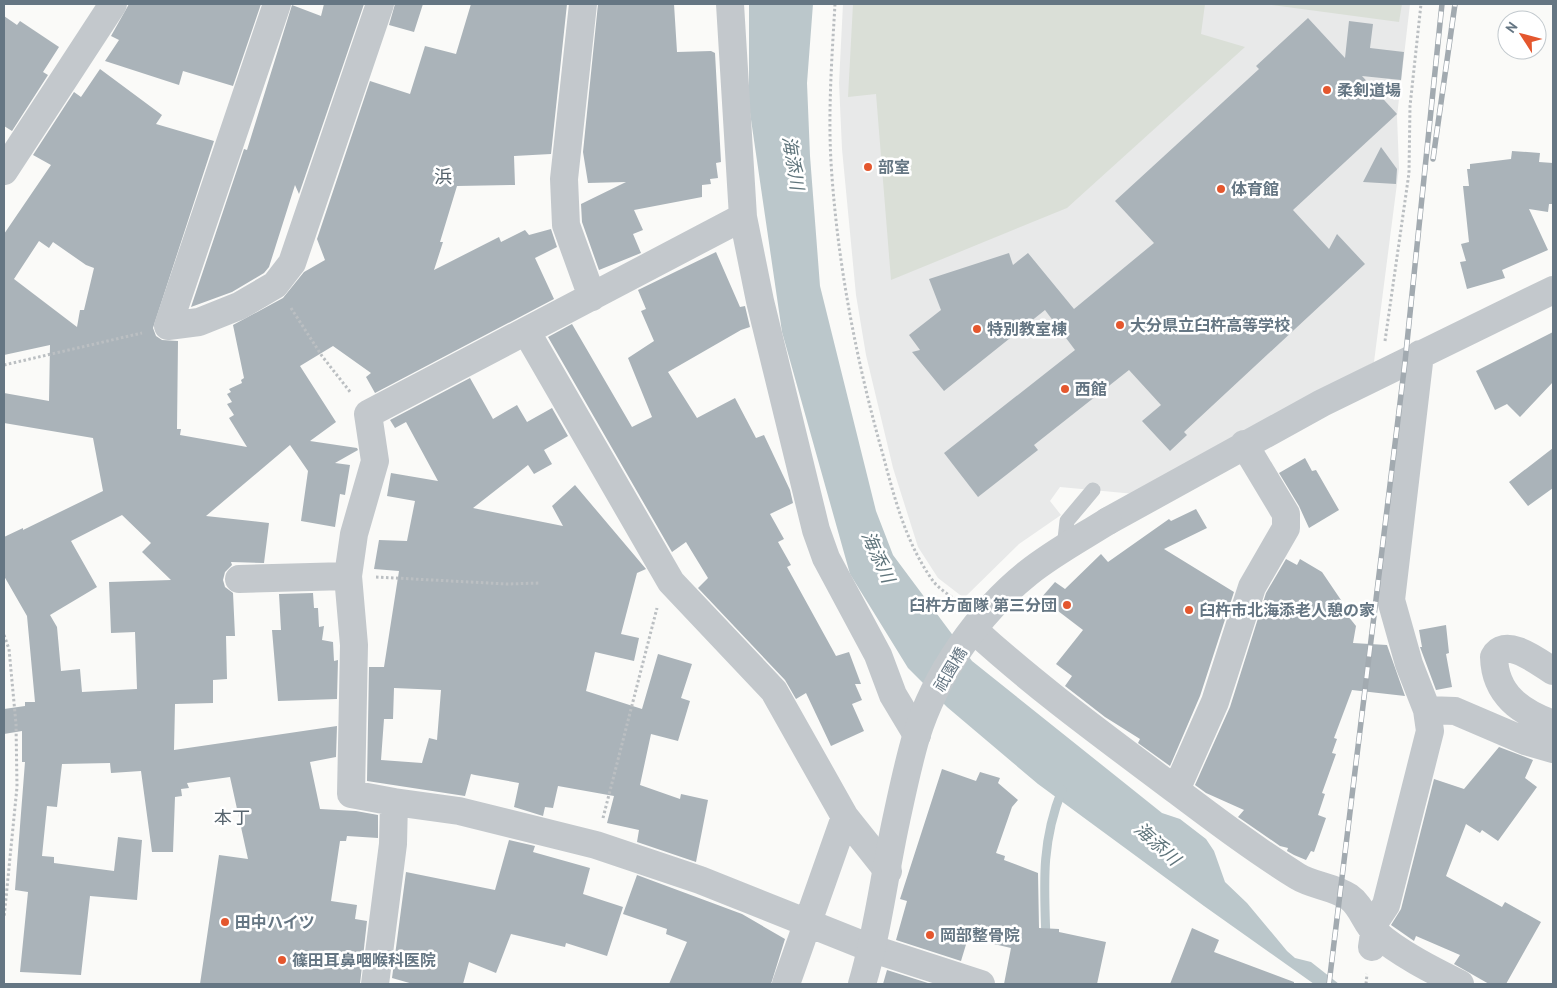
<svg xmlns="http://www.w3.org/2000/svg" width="1557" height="988" viewBox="0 0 1557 988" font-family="'PT Sans','Noto Sans JP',sans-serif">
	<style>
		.built { fill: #e8e9e9 }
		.green { fill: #dadfd7 }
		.water { fill: #bbc7cb }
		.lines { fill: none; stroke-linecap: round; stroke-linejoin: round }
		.stream { stroke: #bbc7cb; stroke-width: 9 }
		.building { fill: #aab3b9; fill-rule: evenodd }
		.path { stroke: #bbbfc2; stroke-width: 3; stroke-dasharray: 2.5 2.5; stroke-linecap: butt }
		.service { stroke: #c3c8cc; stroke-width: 15 }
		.minor { stroke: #c3c8cc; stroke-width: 28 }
		.tertiary { stroke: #c3c8cc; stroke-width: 28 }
		.rail-casing { stroke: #a2aab0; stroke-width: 5.5 }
		.rail { stroke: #fff; stroke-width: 4; stroke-dasharray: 11; stroke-linecap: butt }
		.poi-dot { fill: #e4572e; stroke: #fff; stroke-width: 2 }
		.labels { text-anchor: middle; stroke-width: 5; stroke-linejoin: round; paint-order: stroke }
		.poi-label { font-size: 16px; font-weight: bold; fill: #657683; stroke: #fff; text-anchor: start }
		.street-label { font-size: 16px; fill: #657683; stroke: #fff }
		.water-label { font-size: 18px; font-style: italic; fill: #60757c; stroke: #fff }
		.neighbourhood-label { font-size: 18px; fill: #57646e; stroke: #fff }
	</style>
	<rect width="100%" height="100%" fill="#fafaf8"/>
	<!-- built -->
	<path class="built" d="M843 4H1410L1397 116 1399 168 1374 362 1135 494 1060 487 1050 501 1061 515 1019 544 964 598 938 578 918 547 893 468 866 355 856 295 842 149 839 83Z"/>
	<!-- green -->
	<path class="green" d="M853 4H1205L1201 34 1245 47 1067 208 891 280 876 94 848 97Z
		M1264 4H1402L1399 22Z"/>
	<!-- water -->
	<path class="water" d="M749 4H813L807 83 810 156 820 286 876 511 893 555 972 661 1162 813 1180 819 1206 839 1214 851 1225 882 1247 903 1287 951 1295 958 1311 962 1339 984H1314L1204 906 1038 784 947 707 908 668 850 574 782 332 749 106Z"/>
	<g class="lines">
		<!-- stream -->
		<path class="stream" d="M1046 939C1044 884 1041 842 1062 790"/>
	</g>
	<!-- building -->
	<path class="building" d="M129 4H261L233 86 183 71 179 85 105 61 119 40 111 36Z
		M324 4H364L299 194 295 185 269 267 264 273 232 292 191 307 244 149 247 150 292 5 321 16Z
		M395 4H423L414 32 389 25Z
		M471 4H567L551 154 514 156 515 185 457 186 440 242H443L434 270 499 237 501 242 525 230 529 235 551 229 557 247 535 258 554 299 375 393 366 377 371 373 333 346 300 366 336 422 310 441 357 448 358 450 335 463 350 465 345 495 340 494 335 527 301 521 308 471 290 445 206 516 269 523 264 563 231 562 232 565 225 572 223 580 225 587 233 593 235 636H226L227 679 213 680V703L175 704 174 750 337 726 336 757 310 762 320 809 356 811 378 815V838L347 836 346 841H340L331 901 357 905 355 919 367 921 360 984H200L219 855 248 859 230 777 187 783 189 788 181 789 182 796 175 797 173 852H152L141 771 111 773 110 763 62 764 57 807 47 806 42 856 54 857V863L114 871 118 837 142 840 137 900 90 896 81 975 20 972 28 892 15 890 25 762H22V731L4 734V709L25 706V702H35L27 616 4 576V537L23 528V530L103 491 93 438 4 423V393L49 401 50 345 4 355V234L51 165 33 155 74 92 81 97 100 69 162 115 156 124 214 141 153 328 156 336 162 340 178 341 177 429H181L180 435 247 447 229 418 234 415 227 404 232 402 227 394 231 392 229 389 242 383 241 380 244 378 233 325 283 298 304 272 325 260 317 239 370 81 410 94 425 46 456 54ZM39 241 49 248 53 242 86 265 94 268 84 310H80L77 327 14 279ZM122 515 151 543 142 552 171 580 109 582 111 633 135 632 137 689 82 692 80 669 61 671 57 627 50 615 97 587 71 541Z
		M598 4H674L677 52 711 51 715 53 721 162 716 163 718 178 710 179 711 184 702 185V197L634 210 643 230 633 234 641 253 599 270 582 222 581 204 626 182 588 183 583 152Z
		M4 16 17 25 20 21 59 47 43 72 48 75 12 131 4 126Z
		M1308 18 1345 58 1349 21 1373 24 1370 48 1404 52 1401 80 1362 76 1397 114 1293 210 1329 249 1337 234 1365 264 1184 432 1187 435 1170 451 1142 421 1161 405 1129 370 1034 445 1038 450 978 497 944 453 1075 350 1045 310 944 391 912 352 920 350 909 335 941 310 929 279 1009 253 1013 265 1028 253 1074 309 1154 243 1115 201 1259 69 1256 66Z
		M1381 147 1397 169 1396 184 1363 182Z
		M1512 151 1540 153 1539 162 1553 163V204H1549L1548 212 1529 209 1548 250 1502 270 1505 278 1467 289 1460 262 1466 261 1461 244 1469 242 1463 186H1469L1467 169H1470V164L1511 159Z
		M716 252 740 307 745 306 750 327 741 330 668 372 697 418 735 398 756 438 764 435 790 490 793 503 770 514 784 539 778 542 791 565 787 567 836 656 849 652 861 684H855L862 700 852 704 864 731 831 746 806 693 796 699 785 680 698 588 708 578 686 542 672 552 548 337 572 324 632 427 652 417 628 358 654 341 641 311 646 309 638 290Z
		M1553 332V382L1520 417 1507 404 1495 410 1476 371Z
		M470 378 493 419 517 405 527 422 552 408 568 436 544 450 552 464 534 474 528 465 473 508 563 526 552 506 575 485 646 569 637 573 621 634 639 638 634 661 595 652 586 691 642 709 658 654 692 664 681 698 690 701 678 741 651 734 640 785 680 799 681 794 708 800 696 862 637 842 639 830 607 823 614 796 558 786 553 808 545 807 543 816 514 807 519 783 475 775 471 774 465 796 367 781 369 667H384L399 571 374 569 379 540 407 541 415 501 387 496 391 473 438 481 406 422 395 428 390 420ZM394 688 441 690 437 740 429 738 422 763 381 760 384 719H393Z
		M1553 448V488L1528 506 1509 482Z
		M1305 458 1312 471 1316 470 1339 510 1309 528 1299 506 1279 473Z
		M1196 509 1207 528 1164 549 1234 592 1200 696 1170 766 1138 743 1140 739 1105 717 1065 686 1072 676 1056 664 1083 630 1041 598 1055 582 1065 589 1101 554 1108 562 1169 519 1171 521Z
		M1286 559 1297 565 1300 559 1322 572 1343 603 1340 606 1356 626 1353 643 1387 645 1405 696 1352 690 1334 738 1337 739 1332 753 1336 754 1322 793 1325 794 1318 815 1326 818 1314 852 1311 851 1306 860 1294 855 1287 851 1288 848 1280 846 1238 817 1244 810 1206 793 1195 785 1230 707 1266 593Z
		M313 593 314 608H318L319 627 324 626 322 640 333 642 334 661 338 660 337 699 278 701 272 630H281L279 594Z
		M1446 625 1449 653 1446 654 1452 687 1436 690 1420 647H1422L1419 630Z
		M1499 747 1533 760 1525 778 1537 787 1498 841 1482 830 1480 833 1466 824 1446 876 1502 907 1505 902 1541 922 1506 984H1489L1454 964 1460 955 1416 936 1414 941 1391 925 1401 909 1434 779 1464 789Z
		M942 769 976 781 980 772 1000 778 998 783 1018 800 1012 807 996 853 1005 856 1004 860 1038 873 1039 928 1059 929V932L1106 942 1097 984H1004L1011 948 968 938 961 961 896 940 907 901 900 899Z
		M509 840 535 846 533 852 590 868 583 894 623 907 607 956 566 943 565 947 511 934 496 973 469 962 463 984H413L392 978 406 872 495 890Z
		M637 875 742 914 785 939 771 984H669L687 942 666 934 667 929 623 914Z
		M1192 928 1219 940 1214 952 1294 982V984H1170Z
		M887 970 931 984H883Z"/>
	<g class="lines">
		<!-- path -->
		<path class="path" d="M835 4C832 56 828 110 831 162 837 261 856 360 883 455 895 500 906 543 933 581 939 589 951 596 959 603
			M291 308 322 356 351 393
			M1385 341 1409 173 1410 106 1421 4
			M4 365 142 333
			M376 577 507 584 540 583
			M4 635 9 649 16 724 17 787 4 918
			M603 818 657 608
			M1366 984 1367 974"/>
		<!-- service -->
		<path class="service" d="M1064 548 1067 521 1093 490"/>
		<!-- minor -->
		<path class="minor" d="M277 4 168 326 199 322 239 306 275 285 292 263 380 4
			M583 4 564 179 566 225 592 297
			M730 4 743 217 760 301 816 530 826 558 878 655 893 695 917 735
			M4 171 113 4
			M526 331 671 582 774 691 845 817 888 871
			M1108 521 1322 403 1553 290
			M239 579 348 576
			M974 630C1033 684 1097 731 1161 779 1205 812 1249 846 1297 876 1313 886 1332 886 1349 897 1362 906 1365 923 1376 933 1398 953 1434 971 1460 984
			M1553 671C1540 663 1505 635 1494 657 1495 695 1521 712 1553 724
			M1427 710 1455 711 1525 741 1553 749
			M1176 790 1215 702 1252 587 1286 528V514L1244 444
			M394 802 459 811 596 845 700 880 873 949 981 984
			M1372 947 1376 920 1386 905 1430 731 1427 710 1409 664 1391 600 1420 354
			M375 984 393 844 394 802 351 794 354 645 348 576 354 534 375 461 368 414 743 217
			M786 984 845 817"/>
		<!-- tertiary -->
		<path class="tertiary" d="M862 984C878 931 884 876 896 821 902 793 908 764 916 737 935 675 978 613 1028 573 1053 553 1081 538 1108 521"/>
		<defs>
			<path id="rail" d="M1433 159 1455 4
				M1329 984 1405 362 1442 4"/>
		</defs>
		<!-- rail casing -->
		<use href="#rail" class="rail-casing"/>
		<!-- rail -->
		<use href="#rail" class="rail"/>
	</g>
	<!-- markers -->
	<g class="poi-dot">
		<circle cx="1327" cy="90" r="5"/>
		<circle cx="868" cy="167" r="5"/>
		<circle cx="1221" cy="189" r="5"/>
		<circle cx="1120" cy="325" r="5"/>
		<circle cx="977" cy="329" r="5"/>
		<circle cx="1065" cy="389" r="5"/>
		<circle cx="1067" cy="605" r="5"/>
		<circle cx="1189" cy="610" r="5"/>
		<circle cx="225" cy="922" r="5"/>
		<circle cx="930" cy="935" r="5"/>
		<circle cx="282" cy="960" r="5"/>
	</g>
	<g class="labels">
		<!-- poi labels -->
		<g class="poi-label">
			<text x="1337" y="96">柔剣道場</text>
			<text x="878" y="173">部室</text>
			<text x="1231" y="195">体育館</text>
			<text x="1130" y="331">大分県立臼杵高等学校</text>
			<text x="987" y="335">特別教室棟</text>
			<text x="1075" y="395">西館</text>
			<text x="1057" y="611" text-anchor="end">臼杵方面隊 第三分団</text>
			<text x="1199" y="616">臼杵市北海添老人憩の家</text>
			<text x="235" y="928">田中ハイツ</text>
			<text x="940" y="941">岡部整骨院</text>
			<text x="292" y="966">篠田耳鼻咽喉科医院</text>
		</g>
		<!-- street labels -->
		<g class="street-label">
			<text transform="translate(950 669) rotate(-59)" y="6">祇園橋</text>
		</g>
		<!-- water labels -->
		<g class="water-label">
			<text transform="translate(793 163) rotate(81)" y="6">海添川</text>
			<text transform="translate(878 557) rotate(66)" y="6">海添川</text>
			<text transform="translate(1157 844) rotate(42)" y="6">海添川</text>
		</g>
		<!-- neighbourhood labels -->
		<g class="neighbourhood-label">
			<text x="443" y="183">浜</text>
			<text x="232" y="824">本丁</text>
		</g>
	</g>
	<!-- border -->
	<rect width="1557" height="988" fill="none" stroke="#657683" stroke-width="10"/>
	<!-- north arrow -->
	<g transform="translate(1522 35) rotate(306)"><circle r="24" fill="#ffffff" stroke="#c1c8cd"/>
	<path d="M0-4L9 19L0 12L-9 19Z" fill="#e4572e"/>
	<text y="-8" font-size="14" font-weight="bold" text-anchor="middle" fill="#657683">N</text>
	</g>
</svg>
